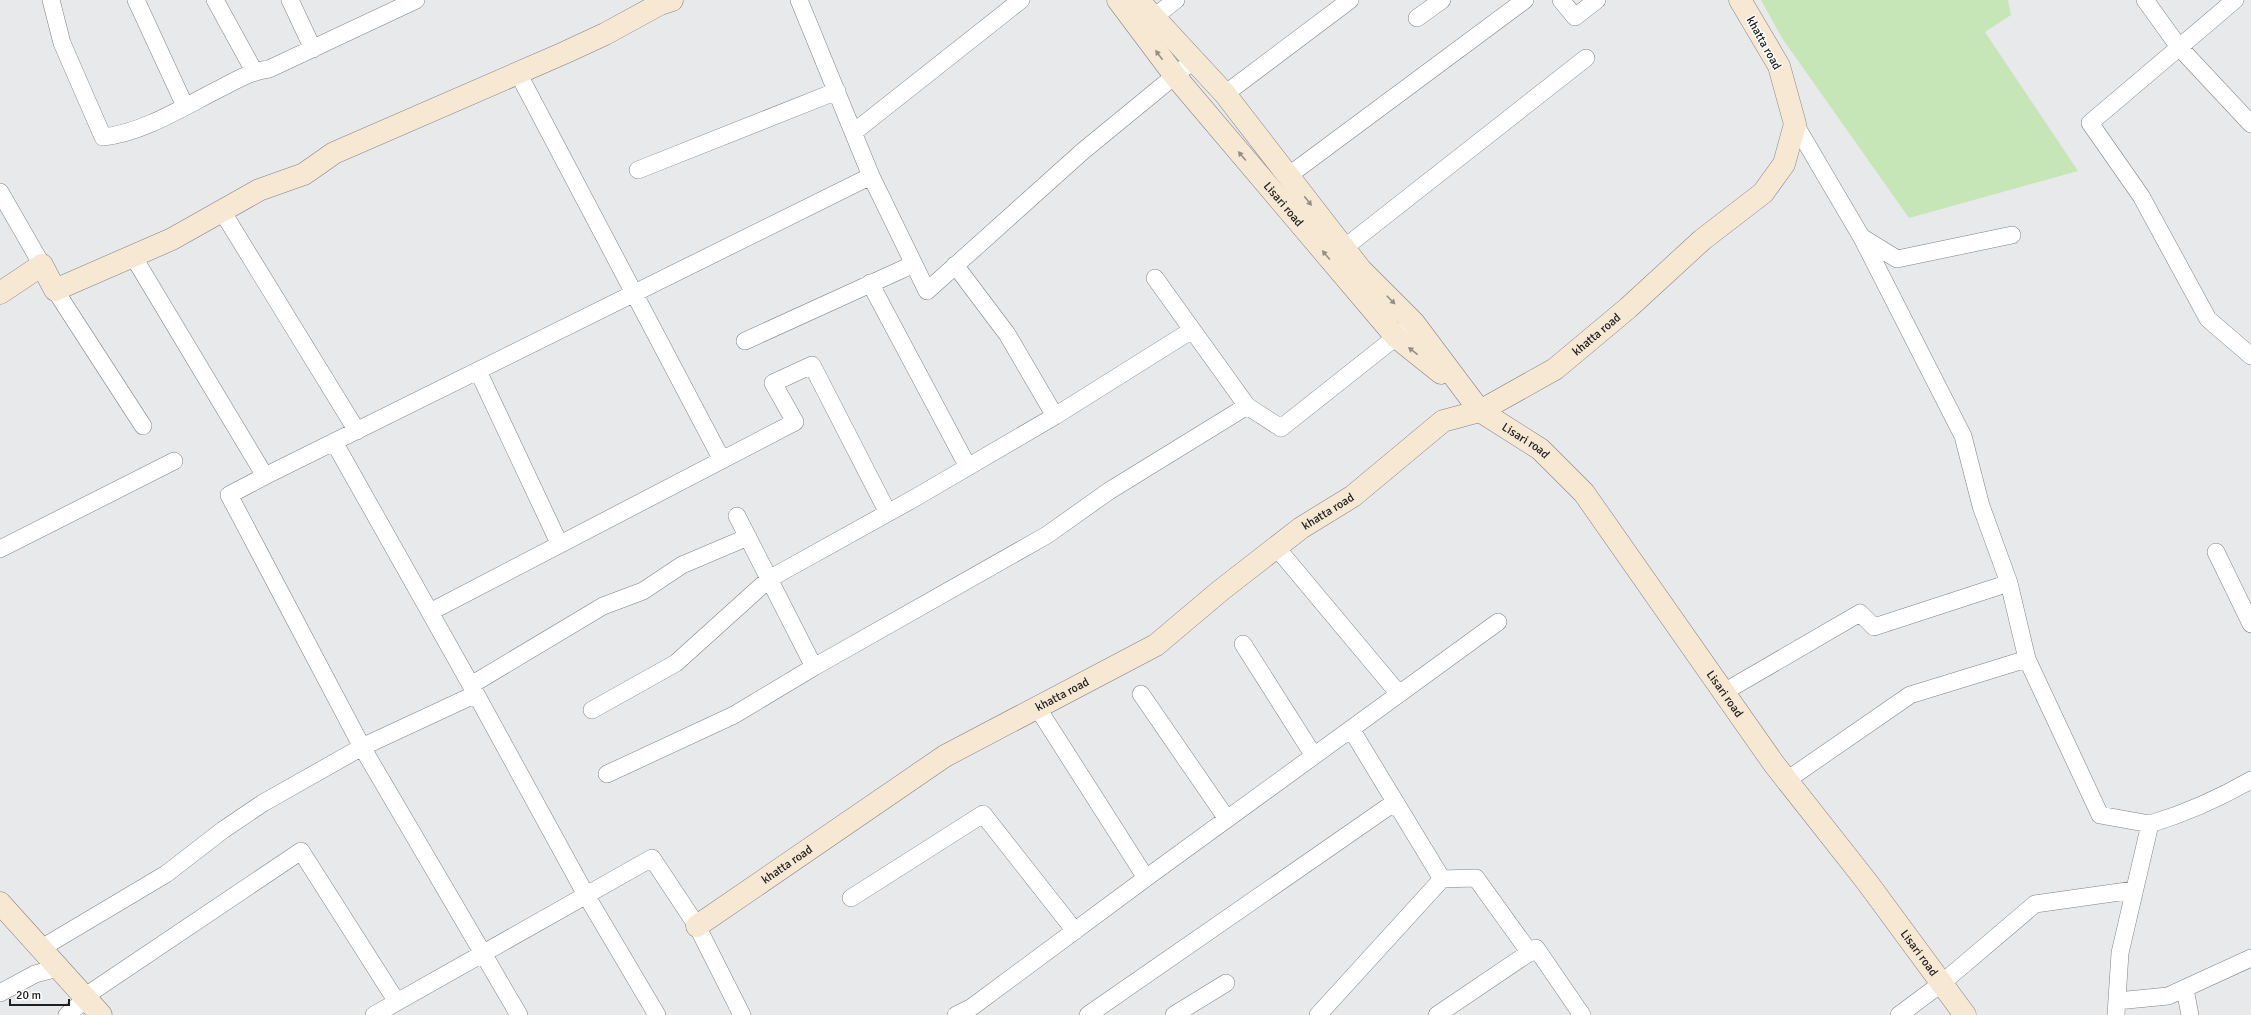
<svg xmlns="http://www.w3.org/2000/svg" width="2251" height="1015" viewBox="0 0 2251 1015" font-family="Signika,sans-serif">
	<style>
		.green { fill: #c6e6b7 }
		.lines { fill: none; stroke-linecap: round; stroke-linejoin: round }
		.street-casing { stroke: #828284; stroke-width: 18 }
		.secondary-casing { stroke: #828284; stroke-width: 23 }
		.street { stroke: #fff; stroke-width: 17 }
		.secondary { stroke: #f7e8d4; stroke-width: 22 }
		.oneway { fill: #968e83 }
		.labels { text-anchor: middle; stroke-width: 3; stroke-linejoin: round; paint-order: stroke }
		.street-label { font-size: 12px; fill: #202021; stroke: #fff }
	</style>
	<rect width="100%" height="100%" fill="#e8e9eb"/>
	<!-- green -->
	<path class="green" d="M1761 0H2008L2011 15 1985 32 2078 171 1909 218 1782 38Z"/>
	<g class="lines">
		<defs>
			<path id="street" d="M51 0 62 43 103 137C143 133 185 106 221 88 237 80 251 71 269 69L416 0
				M136 0 185 106
				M215 0 254 71
				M290 0 313 49
				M799 0 871 176
				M1561 0 1575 17 1597 0
				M2145 0 2179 47 2251 124
				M2235 0 2090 123 2141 196 2208 319 2251 356
				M1154 17 1176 0
				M1417 18 1442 0
				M518 73 722 460
				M1225 94 1350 0
				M1795 124 1862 238 1963 436 1981 506 2009 583
				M854 132 1021 0
				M638 170 837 91
				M1288 176 1525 0
				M0 192 42 265
				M222 211 357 431
				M1863 238 1897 259 2012 235
				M1344 248 1586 58
				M133 256 265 476 871 176 927 291 1083 151 1194 60
				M870 283 968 467
				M55 290 143 426
				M745 341 914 264
				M478 371 559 543
				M1247 406 1281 428 1406 329
				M1055 416 1192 330
				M265 476 229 495 362 747 476 694 334 442
				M737 516 814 667
				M1276 547 1399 694
				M0 549 174 461
				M2216 552 2251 624
				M430 612 795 422 773 383 812 365 888 513
				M1243 644 1314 756
				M2027 659 2100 815 2150 824
				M471 685 603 606 643 591 682 565 748 537
				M1724 692 1860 613 1874 627 2009 583 2027 659 1910 695 1787 780
				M476 694 586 895 657 1015
				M1141 694 1227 819
				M1037 707 1146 878 1498 622
				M592 710 676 663 769 579 913 499 1055 416 1007 334 955 265
				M1351 729 1442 879 1476 878 1530 953
				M607 774 734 715 814 667 1047 535 1109 491 1247 406 1155 278
				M851 898 983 814 1075 931
				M40 949 166 874 223 830 263 803 362 747 519 1015
				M2185 989 2190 1015
				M0 993 35 974 58 968
				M84 997 301 851 397 1002
				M2117 1001 2168 996 2251 958
				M67 1015 86 999
				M374 1015 652 858 697 926 742 1015
				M956 1015 972 1007 1146 878
				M1088 1015 1395 802
				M1174 1015 1226 983
				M1318 1015 1442 879
				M1437 1015 1536 948 1582 1015
				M1899 1015 1942 983 2035 904 2134 890
				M2116 1015 2120 953 2150 824C2186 813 2218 799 2251 780"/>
			<g id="secondary">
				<path id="s1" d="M1118 0 1175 76 1396 337 1441 373"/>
				<path id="s2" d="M1138 0 1225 94 1361 270 1414 323 1480 411 1540 449 1584 493 1774 764 1867 882 1965 1015"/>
				<path d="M0 293 42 265 55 290 172 239 259 190 304 174 334 153 564 53 605 34 660 4 672 0"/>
				<path d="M0 903 101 1015"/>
				<path id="s3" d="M697 926 945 756 1156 645 1220 591 1301 528 1353 496 1443 421 1480 411 1555 369 1628 308 1702 240 1763 193 1784 164 1795 124 1779 66 1740 0"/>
			</g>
		</defs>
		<!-- street casing -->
		<use href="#street" class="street-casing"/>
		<!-- secondary casing -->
		<use href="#secondary" class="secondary-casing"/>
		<!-- street -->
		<use href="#street" class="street"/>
		<!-- secondary -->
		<use href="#secondary" class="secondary"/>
	</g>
	<!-- one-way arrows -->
	<defs><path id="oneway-solid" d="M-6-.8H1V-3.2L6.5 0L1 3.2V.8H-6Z"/></defs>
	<g class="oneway">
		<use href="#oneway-solid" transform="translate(1159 55) rotate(-127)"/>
		<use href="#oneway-solid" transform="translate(1242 156) rotate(-130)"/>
		<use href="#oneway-solid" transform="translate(1308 201) rotate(52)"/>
		<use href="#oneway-solid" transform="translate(1326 255) rotate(-130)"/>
		<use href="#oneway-solid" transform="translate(1391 300) rotate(45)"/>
		<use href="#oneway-solid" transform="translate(1413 351) rotate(-142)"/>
	</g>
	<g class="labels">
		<!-- street labels -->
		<g class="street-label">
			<text transform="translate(1764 43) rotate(61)" y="4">khatta road</text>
			<text dy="4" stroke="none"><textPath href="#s1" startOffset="263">Lisari road</textPath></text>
			<text dy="4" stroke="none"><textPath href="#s3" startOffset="1082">khatta road</textPath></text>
			<text dy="4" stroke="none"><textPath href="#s2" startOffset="590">Lisari road</textPath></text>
			<text dy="4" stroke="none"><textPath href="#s3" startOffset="757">khatta road</textPath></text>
			<text dy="4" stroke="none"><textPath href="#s3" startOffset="433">khatta road</textPath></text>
			<text dy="4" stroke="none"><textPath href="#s2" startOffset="914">Lisari road</textPath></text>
			<text dy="4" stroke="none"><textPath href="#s3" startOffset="109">khatta road</textPath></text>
			<text dy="4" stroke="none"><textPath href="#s2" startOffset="1238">Lisari road</textPath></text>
		</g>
	</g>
	<!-- scale -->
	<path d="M10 999v6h59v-6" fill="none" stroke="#202021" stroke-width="2"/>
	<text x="16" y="999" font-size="12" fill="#202021" stroke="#ffffff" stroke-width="3" paint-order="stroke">20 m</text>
</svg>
